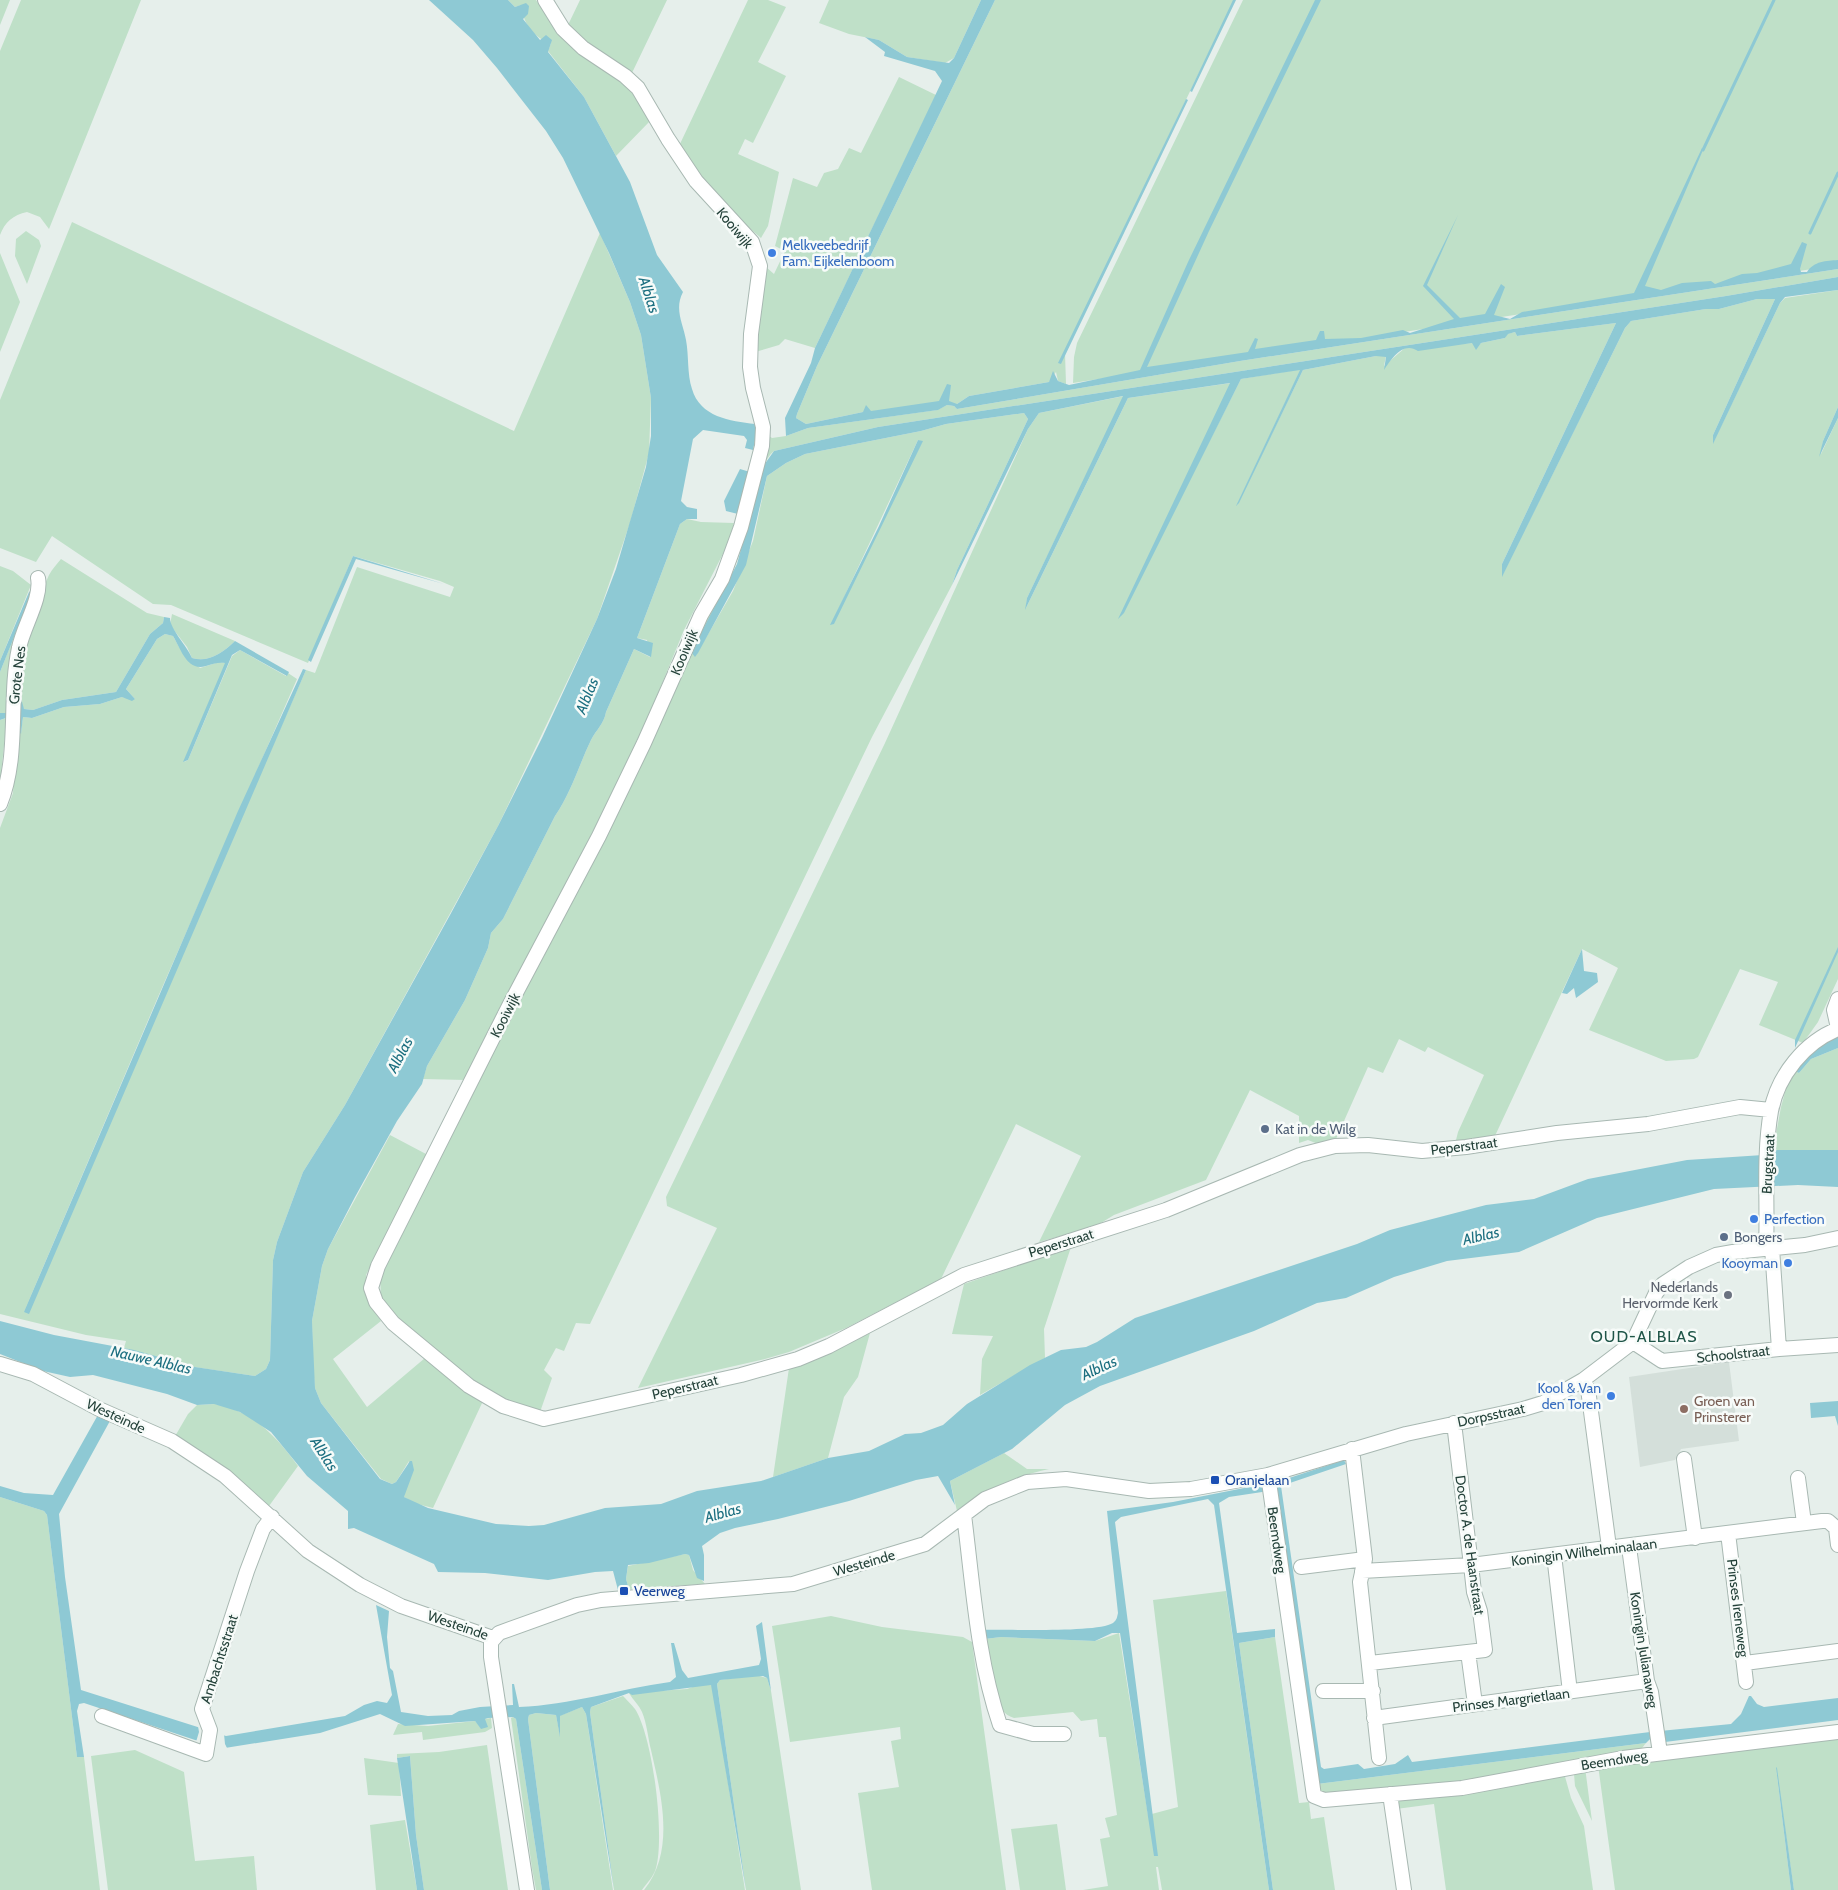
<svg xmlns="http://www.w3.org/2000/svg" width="1838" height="1890" viewBox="0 0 1838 1890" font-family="Cabin,sans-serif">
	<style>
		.built { fill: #d4dfda }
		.green { fill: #bfe0c8; fill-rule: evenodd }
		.water { fill: #8ec9d4 }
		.pier { fill: #e6efeb }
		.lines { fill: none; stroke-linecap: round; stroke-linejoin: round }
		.stream { stroke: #8ec9d4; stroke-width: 3 }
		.minor-casing { stroke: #a8b8b2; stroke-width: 16 }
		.minor { stroke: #fff; stroke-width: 14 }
		.shop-dot { fill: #3f7fe0; stroke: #f7fbf9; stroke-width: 2 }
		.service-dot { fill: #5c6f8a; stroke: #f7fbf9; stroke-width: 2 }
		.worship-dot { fill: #6b7280; stroke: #f7fbf9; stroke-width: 2 }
		.education-dot { fill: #8d6e63; stroke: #f7fbf9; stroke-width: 2 }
		.transit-dot { fill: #1a4fb4; stroke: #f7fbf9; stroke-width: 2 }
		.labels { text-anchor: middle; stroke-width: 5; stroke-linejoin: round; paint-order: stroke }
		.street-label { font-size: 14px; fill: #24423a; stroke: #f7fbf9 }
		.shop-label { font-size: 14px; fill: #366cbe; stroke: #f7fbf9; text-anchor: start }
		.service-label { font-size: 14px; fill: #4e5e75; stroke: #f7fbf9; text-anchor: start }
		.worship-label { font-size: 14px; fill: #5b616d; stroke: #f7fbf9; text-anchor: end }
		.education-label { font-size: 14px; fill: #785e54; stroke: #f7fbf9; text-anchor: start }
		.transit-label { font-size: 14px; fill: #164399; stroke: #f7fbf9; text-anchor: start }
		.water-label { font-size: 15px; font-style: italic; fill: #1c6f80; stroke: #f7fbf9 }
		.quarter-label { font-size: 16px; letter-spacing: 1px; fill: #1f5548; stroke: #f7fbf9 }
	</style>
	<rect width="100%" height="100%" fill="#e6efeb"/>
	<!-- built -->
	<path class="built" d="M1729 1362 1739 1441 1681 1449 1675 1460 1640 1467 1629 1377Z"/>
	<!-- green -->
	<path class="green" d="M0 0H10L0 25Z
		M21 0H141L49 229 40 217 27 212C13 215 5 222 0 235V51Z
		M508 0H536L556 30 616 77 633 94 650 121 616 156 584 97 548 51 551 43C533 38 523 23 521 5L515 7Z
		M580 0H667L631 75 582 38 568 25Z
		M748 0H768L786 7 758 62 786 76 753 143 745 139 738 154 779 172 768 226 761 238C728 211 703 180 679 146Z
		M829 0H981L954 58 945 63 907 57 879 40 849 34 819 23Z
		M995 0H1234L1079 322 1061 363 1065 353 1066 384 1058 381 1056 372 1049 382 969 396 957 404 863 412 806 424 796 418 797 414 817 366Z
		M1243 0H1838V265L1073 383 1074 357 1077 343Z
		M899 77 936 95 815 348 785 339 779 345 755 352 766 267 774 274 785 251 775 246 793 178 817 187 824 173 838 169 849 148 861 153Z
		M72 222 514 431 600 233 630 302 641 335 651 398 649 453 630 523 597 619 498 826 345 1105 303 1172 277 1242 273 1260 270 1360 266 1369 255 1376 194 1367 124 1348 126 1341 86 1335 0 1314V828L13 793 18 718 21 733 23 717 32 718 64 707 100 704 122 697 135 699 126 689 157 639 165 634 173 636 179 647 200 668 219 662 226 663 184 762 188 760 232 656 240 650 286 676 288 673 297 679 158 997 24 1312 306 670 315 673 357 567 450 597 454 587 440 581 353 556 308 663 171 605 153 604 52 536 36 562 0 548V400Z
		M26 231 39 240 41 246 27 284 15 256 16 239Z
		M0 253 20 302 0 352Z
		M1838 269V277L1726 296 878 427 774 451C758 464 754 505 749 526 737 569 715 608 694 648L696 655 733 591 753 541 767 476 786 463 805 454 921 431 946 424 1024 413 1028 419 957 570 952 585 872 737 590 1324 576 1323 564 1351 556 1348 544 1370 552 1378 540 1412 521 1408 475 1385 396 1321 381 1298 380 1276 668 697 766 450 770 447 768 435 772 438 786 436 808 428 937 410 947 405 954 406 957 409 1240 361ZM918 440 922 442 831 625Z
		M1838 290V407L1823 441 1821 454 1838 418V979L1818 1022 1803 1043 1759 1025 1778 982 1740 969 1698 1057 1694 1059 1666 1061 1589 1030 1618 968 1582 949 1494 1138 1455 1144 1458 1132 1484 1075 1428 1047 1425 1052 1399 1039 1383 1073 1368 1067 1336 1139 1318 1144 1308 1140 1299 1143V1116L1250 1090 1206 1180 1114 1215 1096 1226 1039 1242 1081 1156 1016 1124 941 1279 846 1328 789 1352 765 1359 638 1388 717 1228 667 1206 666 1197 885 743 1028 429 1039 413 1124 396 1027 598 1026 608 1128 398 1231 383 1120 617 1241 379 1301 369 1237 505 1303 370 1376 356H1386L1384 366 1406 347 1473 343 1476 349 1481 343 1505 338 1507 334 1515 332 1517 336 1616 323 1502 564V576L1625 328 1631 321 1706 309H1719L1757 299H1775L1713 435V443L1780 303 1785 298Z
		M687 519 701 522 734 523 729 542 684 630 643 730 606 806 465 1080 423 1079 427 1066 465 1000 488 948 491 933 503 919 555 816C571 793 579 765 591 740 596 730 604 724 606 712L634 649 650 657 647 640 637 638 680 524Z
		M61 559 147 613 164 617 163 623 150 634 116 692 62 700 33 710 24 709C9 685 37 600 49 575 52 569 57 564 61 559Z
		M0 566 13 571 31 585 0 661Z
		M172 614 235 641C223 653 208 663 192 658L187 647 170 625Z
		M19 624C9 654 9 682 7 713H0V672Z
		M7 718 0 783V720Z
		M1838 1048V1150H1773L1781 1107 1787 1085 1794 1070 1799 1073 1811 1059Z
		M390 1135 426 1154 366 1275 368 1302 381 1321 333 1359 367 1407 425 1358 483 1401 433 1508 417 1504 404 1497 409 1461 396 1482 392 1484 381 1479 321 1403 315 1388 313 1367 312 1321 322 1266 328 1249Z
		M1071 1247 1044 1329 1045 1358 980 1395 982 1359 993 1336 952 1334 964 1284Z
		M870 1333 858 1377 844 1397 828 1458 773 1477 789 1368 839 1349Z
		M215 1404C253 1411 276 1436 298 1466L269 1506 251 1491 174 1438 188 1414 197 1405Z
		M1004 1453 1027 1469H1049C1014 1477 985 1489 957 1511L950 1481Z
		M0 1497 44 1511 47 1515 77 1757H84L100 1890H0Z
		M685 1554 689 1555 693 1570 705 1584 629 1589 626 1579 628 1566Z
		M1226 1591 1269 1890H1162L1158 1867H1156L1159 1890H1083L1108 1886 1100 1839 1110 1837 1105 1818 1117 1815 1106 1737H1099L1097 1719 1081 1721 1073 1712 1014 1718C993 1712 994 1682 991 1663L987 1662 985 1639 1001 1637 1095 1641 1119 1633 1148 1815 1178 1807 1153 1600Z
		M831 1616 882 1627 963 1637 972 1642 1006 1890H872L858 1793 899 1787 891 1741 901 1739 900 1727 790 1742 772 1626Z
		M1275 1637 1299 1803 1309 1802 1311 1819 1324 1817 1335 1890H1273L1239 1643Z
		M756 1675 767 1678 771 1691 801 1890H746L717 1684 720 1680Z
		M698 1685H711L713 1688 745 1890H644C676 1851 661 1794 651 1750 648 1738 647 1724 642 1712 639 1705 633 1700 629 1693L687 1689Z
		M623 1696C626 1699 632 1705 635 1709 653 1737 665 1835 656 1868 654 1876 647 1883 642 1890H614L590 1712 591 1707Z
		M582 1707 586 1714 613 1890H550L528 1719 529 1715 536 1713 556 1715 560 1736 559 1716Z
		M513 1717 516 1719 542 1890H536L532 1868 511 1718Z
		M491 1718 492 1728 485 1732 423 1740 422 1732 393 1735 398 1724 428 1726 475 1721 481 1728 485 1719Z
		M1838 1731V1890H1794L1776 1767 1791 1890H1615L1598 1765Z
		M1646 1743 1642 1748 1635 1752 1494 1780 1333 1793H1321L1317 1784Z
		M487 1745 508 1890H424L416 1835 410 1756 397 1758V1754L439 1752Z
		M135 1750 184 1772 195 1861 254 1856 257 1890H108L91 1756Z
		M364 1758 399 1763 401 1796 368 1795Z
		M1585 1767 1592 1821 1575 1786 1574 1774Z
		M1564 1773 1571 1798 1584 1826 1593 1890H1446L1434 1804 1396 1809 1398 1795Z
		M405 1820 417 1890H376L370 1825Z
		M1057 1824 1066 1890H1020L1011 1829Z"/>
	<!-- water -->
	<path class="water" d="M429 0H508L515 7 526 3 529 6 528 14 523 19 540 40 546 35 552 40 548 52 584 97 630 182 657 255 683 292C674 309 683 323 686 340 689 356 687 374 692 389 700 417 730 421 755 424L757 430 753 450 745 448 747 440 744 436 703 430 693 439 681 501 687 507 697 509V519H687L680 524 637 638 653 643 651 657 634 649 606 712C604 724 596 730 591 740 579 765 571 793 555 816L503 919 491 933 488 948 465 1000 427 1066 422 1084 397 1121 355 1197 328 1249 322 1266 312 1321 315 1388 321 1403 380 1479 392 1484 396 1482 410 1461H412L414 1470 404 1497 428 1508 496 1524 529 1526 544 1525 605 1508 661 1504 697 1491 761 1481 828 1458 869 1451 905 1434 921 1433 943 1425 967 1404 1030 1365 1061 1350 1086 1347 1097 1342 1135 1318 1357 1244 1390 1230 1486 1205 1534 1199 1588 1179 1687 1160 1763 1155 1773 1150H1838V1187L1798 1185 1714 1189 1597 1218 1519 1252 1447 1261 1394 1277 1346 1298 1317 1303 1254 1331 1100 1386 1065 1405 1012 1449 950 1481 955 1505 938 1476 916 1480 849 1501 778 1519 735 1528 720 1533 702 1546 704 1555V1581L697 1578 689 1555 685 1554 649 1563 628 1565 626 1579 629 1589 618 1590 613 1571 595 1572 548 1580 485 1573 438 1572 434 1564 354 1528 348 1529V1511L307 1476 271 1432 240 1412 214 1404 197 1405 167 1394 93 1375 70 1377 43 1371 0 1354V1321L54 1335 134 1350 195 1367 255 1376 266 1369 270 1360 273 1260 277 1242 303 1172 345 1105 450 915 498 826 542 738 597 619 616 569 646 467 651 436V398L641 335 630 302 609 253 563 158 546 131 497 68 473 40Z
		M981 0H995L817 366 797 414 796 418 806 424 863 412 866 405 871 411 939 401 947 384 951 385 949 401 957 404 969 396 1049 382 1053 371 1058 381 1069 385 1140 370 1188 262 1315 0H1321L1209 231 1147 367 1248 352 1255 338 1258 339 1255 349 1316 340 1320 331H1324L1325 339 1361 338 1403 330 1410 333 1454 319 1423 286 1458 215 1427 285 1460 318 1485 314 1501 284 1505 287 1494 315 1510 319 1522 312 1634 293 1702 148 1703 150 1645 286 1661 290 1682 283 1711 281 1715 284 1742 274 1757 273 1791 264 1802 242 1807 244 1800 269 1801 272H1807C1814 261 1826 261 1838 260V269L1240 361 957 409 954 406 947 405 938 410 808 428 786 436 785 418 811 363 815 348 942 81 935 71 884 56 885 52 865 37 879 40 907 57 949 63 954 58Z
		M1233 0H1236L1192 92 1190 91Z
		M1186 99 1188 100 1061 364 1058 363Z
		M1838 277V290L1785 297 1780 303 1713 444V435L1775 299H1757L1719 309H1706L1631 321 1625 328 1502 577V564L1616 323 1517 336 1515 332 1508 334 1505 338 1481 343 1476 350 1472 343 1418 351C1403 341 1392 358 1384 370L1386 357 1376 356 1303 370 1239 503 1236 506 1300 370 1241 379 1124 613 1118 619 1230 383 1128 398 1025 610 1027 598 1123 396 1039 413 1028 429 952 585 957 570 1028 419 1024 413 946 424 921 431 805 454 786 463 767 476 746 565 698 653 695 657 691 652 737 564 764 465 774 451 878 427 1726 296Z
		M1838 407V418L1819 457 1823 441Z
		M918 440 923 441 834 624 830 625 879 526Z
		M740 469 750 472 738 514 726 511 724 501Z
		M353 556 444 584 356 559 311 662 308 660Z
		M33 590 0 672V661L29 592Z
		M164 617 170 618C170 629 187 646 192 658 208 663 223 653 235 641L289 672 287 676 240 650 232 655 188 760 183 762 225 663C218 662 213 664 206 666 187 672 181 649 173 636L165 634 157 639 126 689 135 699 132 701 122 697 100 704 64 707 32 718 23 717 21 734 9 717 0 720V713H7L21 698 24 709 33 710 62 700 116 692 150 634 163 623Z
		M303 669 306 670 29 1314 24 1312 238 811Z
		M1838 947V952L1795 1048V1040Z
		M1582 949 1584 971 1597 973 1598 982 1576 998 1574 988 1567 994 1562 993Z
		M1838 1036V1048L1811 1059 1799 1073 1795 1071C1805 1054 1820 1044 1838 1036Z
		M1838 1401V1426L1835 1416 1811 1418 1810 1403Z
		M99 1413 111 1419 59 1514 65 1577 81 1690 226 1736 345 1716 364 1705 377 1701 387 1703 392 1695 376 1605 389 1611 387 1637 390 1668 393 1671 401 1712 428 1716 452 1715 459 1711 480 1707 513 1705 512 1684H514L519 1707C570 1705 619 1689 670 1682L676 1677 671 1643H674L682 1670 688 1678 759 1665 761 1659 756 1626 762 1622 771 1691 767 1678 763 1676 720 1680 717 1684 746 1890 711 1685 632 1695 629 1693 591 1707 590 1712 614 1890 586 1714 582 1707 560 1716V1737L556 1715 536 1713 529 1715 528 1719 550 1890H542L516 1719 513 1717 488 1718 485 1719 488 1727 481 1729 475 1721 405 1726 380 1714 320 1733 225 1748 195 1740 84 1703 79 1704 77 1711 84 1757H77L47 1515 44 1511 0 1497V1486L24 1493 53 1495Z
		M1344 1460 1346 1464 1281 1486 1321 1767 1324 1769 1358 1764 1364 1769 1395 1764 1408 1755 1412 1762 1650 1732 1651 1738 1646 1743 1317 1784 1275 1490 1229 1497 1219 1503 1237 1633 1275 1629V1637L1239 1643 1273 1890H1269L1214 1505 1208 1499 1121 1517 1115 1522 1158 1856H1154L1120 1633H1112L1095 1641 1001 1637 985 1639 984 1630C1008 1629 1097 1633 1113 1623 1117 1620 1117 1617 1118 1613L1107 1511 1173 1502 1280 1481Z
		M1749 1696H1751L1757 1704 1764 1707 1838 1698V1720L1665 1742 1660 1731 1731 1724 1741 1714Z
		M410 1756 416 1835 424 1890H417L397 1758Z
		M1776 1767 1777 1768 1794 1890H1791Z"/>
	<!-- pier -->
	<path class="pier" d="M198 1726 224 1734 225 1744 228 1750 196 1742 199 1732Z"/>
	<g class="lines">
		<!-- stream -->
		<path class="stream" d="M1703 150 1774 0
			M1810 233 1838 173"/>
		<defs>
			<path id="minor" d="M545 0 563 29 583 48 625 76 638 88 668 139 696 181 752 242 760 266 751 334 750 367 753 388 763 427 762 446 741 527 722 579 701 615 644 743 599 836 509 1006 378 1266 371 1288 376 1302 393 1323 469 1386 503 1406 544 1419 741 1375 798 1359 829 1346 964 1275 1166 1210 1300 1155 1335 1146 1368 1145 1422 1151 1466 1147 1557 1133 1648 1124 1740 1107 1771 1110
				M0 804C20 755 8 698 19 648 23 627 42 598 38 578
				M1838 999 1834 1010 1838 1028
				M1772 1248 1779 1349
				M1766 1249C1768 1204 1763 1156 1771 1111 1778 1075 1805 1042 1838 1029
				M1633 1342 1662 1361 1779 1349 1838 1345
				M0 1364 33 1374 99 1409 172 1441 225 1476 308 1551 360 1585 401 1606 493 1638
				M1583 1380 1588 1389 1609 1547
				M1352 1449 1365 1559 1360 1582 1379 1758
				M1684 1459 1695 1538
				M1268 1475 1314 1796 1324 1800 1462 1788 1623 1758 1838 1732
				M1798 1478 1804 1523
				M964 1515C973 1585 977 1658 1000 1725L1033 1734H1064
				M1728 1533 1746 1682
				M1629 1547 1647 1681 1651 1692 1660 1753
				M1554 1555 1570 1692
				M1301 1567 1365 1559
				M1362 1571 1471 1565 1822 1521H1828L1836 1528 1838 1545
				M1468 1652 1475 1704
				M1370 1663 1485 1650 1480 1611 1474 1592 1471 1565 1454 1423
				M1745 1663 1838 1651
				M1323 1691H1373
				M102 1716 206 1754 210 1730 202 1709 247 1571 263 1529 272 1517
				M1374 1718 1647 1681
				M1390 1794 1404 1890
				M527 1890 491 1657V1642L499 1633 577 1605 601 1600 793 1584 925 1544 985 1499 1027 1482 1066 1479 1149 1491 1191 1489 1268 1475 1406 1434 1523 1409 1543 1403 1583 1380 1633 1342 1656 1293 1663 1284 1689 1267 1716 1255 1733 1252 1805 1245 1838 1238"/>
		</defs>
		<!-- minor casing -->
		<use href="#minor" class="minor-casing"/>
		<!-- minor -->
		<use href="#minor" class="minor"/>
	</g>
	<!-- markers -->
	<g class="shop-dot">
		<circle cx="772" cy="253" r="5"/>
		<circle cx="1754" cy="1219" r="5"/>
		<circle cx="1788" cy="1263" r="5"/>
		<circle cx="1611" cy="1396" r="5"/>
	</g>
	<g class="service-dot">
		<circle cx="1265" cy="1129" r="5"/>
		<circle cx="1724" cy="1237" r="5"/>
	</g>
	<circle class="worship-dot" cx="1728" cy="1295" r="5"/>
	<circle class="education-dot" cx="1684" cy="1409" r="5"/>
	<g class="transit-dot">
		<rect x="1210" y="1475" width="10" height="10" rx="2.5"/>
		<rect x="619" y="1586" width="10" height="10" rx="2.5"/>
	</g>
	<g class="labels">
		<!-- street labels -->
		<g class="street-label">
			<text transform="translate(735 228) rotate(50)" y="5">Kooiwijk</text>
			<text transform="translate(684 652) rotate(-67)" y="5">Kooiwijk</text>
			<text transform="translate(17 675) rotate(-83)" y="5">Grote Nes</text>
			<text transform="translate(505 1015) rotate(-63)" y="5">Kooiwijk</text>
			<text transform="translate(1464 1146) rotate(-7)" y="5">Peperstraat</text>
			<text transform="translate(1768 1164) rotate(-87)" y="5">Brugstraat</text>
			<text transform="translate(1061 1243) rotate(-17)" y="5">Peperstraat</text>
			<text transform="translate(1733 1354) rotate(-6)" y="5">Schoolstraat</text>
			<text transform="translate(685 1387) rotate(-13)" y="5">Peperstraat</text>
			<text transform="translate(1491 1415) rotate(-12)" y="5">Dorpsstraat</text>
			<text transform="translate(116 1416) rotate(25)" y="5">Westeinde</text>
			<text transform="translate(1277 1540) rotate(82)" y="5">Beemdweg</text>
			<text transform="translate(1470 1545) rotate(82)" y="5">Doctor A. de Haanstraat</text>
			<text transform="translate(1584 1552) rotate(-7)" y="5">Koningin Wilhelminalaan</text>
			<text transform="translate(864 1563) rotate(-16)" y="5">Westeinde</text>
			<text transform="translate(1738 1608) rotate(83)" y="5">Prinses Ireneweg</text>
			<text transform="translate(458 1625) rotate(19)" y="5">Westeinde</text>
			<text transform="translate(1644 1650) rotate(81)" y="5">Koningin Julianaweg</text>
			<text transform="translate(219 1659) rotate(-72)" y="5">Ambachtsstraat</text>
			<text transform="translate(1511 1700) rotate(-7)" y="5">Prinses Margrietlaan</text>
			<text transform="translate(1614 1760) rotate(-9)" y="5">Beemdweg</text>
		</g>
		<!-- shop labels -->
		<g class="shop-label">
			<text x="782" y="250">Melkveebedrijf<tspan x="782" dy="16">Fam. Eijkelenboom</tspan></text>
			<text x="1764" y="1224">Perfection</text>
			<text x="1778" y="1268" text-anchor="end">Kooyman</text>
			<text x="1601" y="1393" text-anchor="end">Kool &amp; Van<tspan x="1601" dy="16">den Toren</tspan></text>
		</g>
		<!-- service labels -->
		<g class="service-label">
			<text x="1275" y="1134">Kat in de Wilg</text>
			<text x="1734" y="1242">Bongers</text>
		</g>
		<!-- worship labels -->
		<g class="worship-label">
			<text x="1718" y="1292">Nederlands<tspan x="1718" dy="16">Hervormde Kerk</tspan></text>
		</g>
		<!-- education labels -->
		<g class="education-label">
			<text x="1694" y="1406">Groen van<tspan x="1694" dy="16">Prinsterer</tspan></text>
		</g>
		<!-- transit labels -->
		<g class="transit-label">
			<text x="1225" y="1485">Oranjelaan</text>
			<text x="634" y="1596">Veerweg</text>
		</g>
		<!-- water labels -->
		<g class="water-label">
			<text transform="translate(649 295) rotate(72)" y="5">Alblas</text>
			<text transform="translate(587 696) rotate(-68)" y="5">Alblas</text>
			<text transform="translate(400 1055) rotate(-62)" y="5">Alblas</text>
			<text transform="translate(1481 1236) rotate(-13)" y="5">Alblas</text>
			<text transform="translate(151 1360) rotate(13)" y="5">Nauwe Alblas</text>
			<text transform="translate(1099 1368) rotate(-25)" y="5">Alblas</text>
			<text transform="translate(324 1454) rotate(57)" y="5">Alblas</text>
			<text transform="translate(723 1513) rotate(-15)" y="5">Alblas</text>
		</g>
		<!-- quarter labels -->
		<g class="quarter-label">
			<text x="1644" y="1342">OUD-ALBLAS</text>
		</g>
	</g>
</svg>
